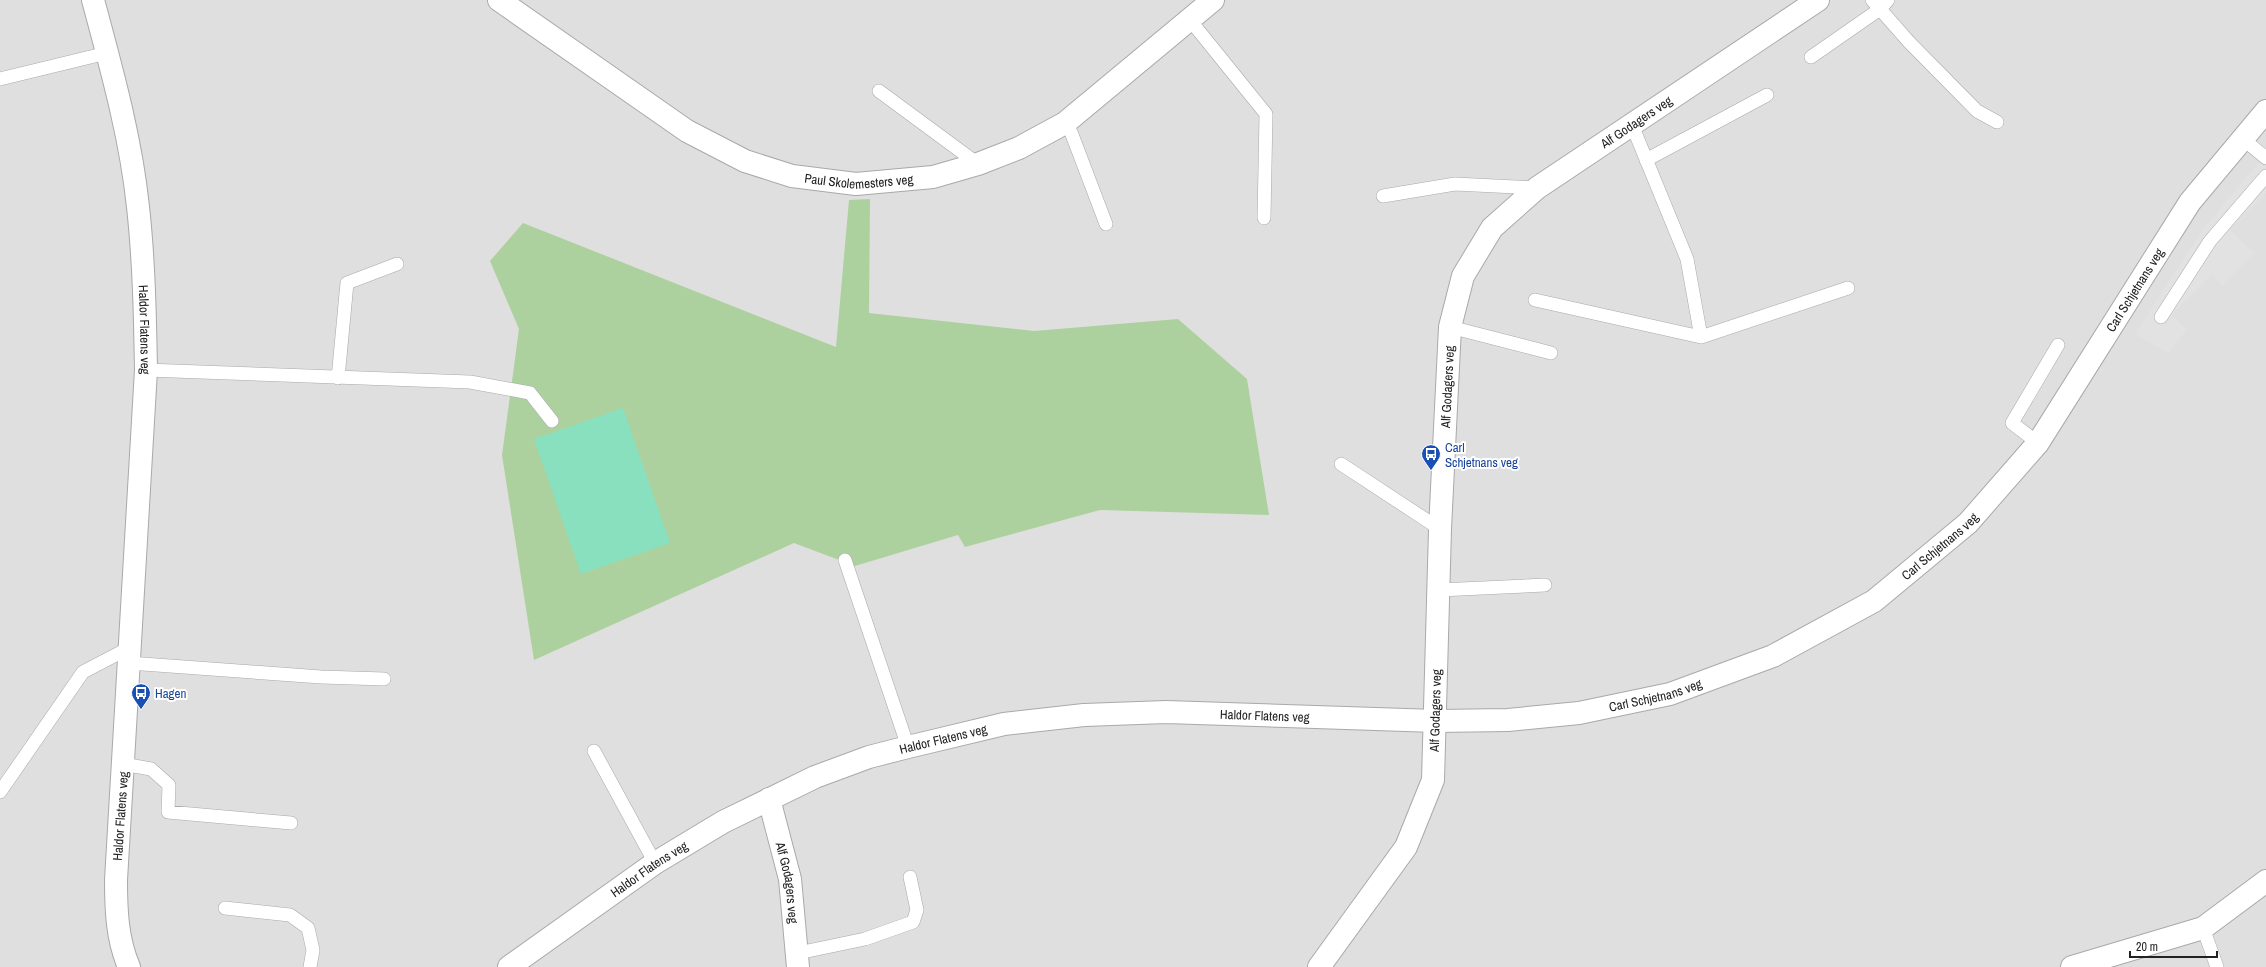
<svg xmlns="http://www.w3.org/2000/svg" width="2266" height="967" viewBox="0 0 2266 967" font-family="'Archivo Narrow',sans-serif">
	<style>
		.residential { fill: #e0dfdf }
		.forest { fill: #add19e }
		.pitch { fill: #88e0be }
		.parking { fill: #e2e2e2 }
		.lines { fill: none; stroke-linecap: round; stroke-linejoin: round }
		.service-casing { stroke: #a9a9a9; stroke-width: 14 }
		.minor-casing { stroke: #a9a9a9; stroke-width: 24 }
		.service { stroke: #fff; stroke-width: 13 }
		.minor { stroke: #fff; stroke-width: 22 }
		.labels { text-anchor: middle; stroke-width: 4; stroke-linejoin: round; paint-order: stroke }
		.street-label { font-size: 13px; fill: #222; stroke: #fff }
		.transit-label { font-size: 13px; fill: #164399; stroke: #fff; text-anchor: start }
	</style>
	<rect width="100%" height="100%" fill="#f2efe9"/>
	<!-- residential -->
	<path class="residential" d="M0 0H2266V967H0Z"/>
	<!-- forest -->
	<path class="forest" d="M870 199 869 313 1034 331 1178 319 1247 379 1269 515 1100 510 965 547 958 535 855 566 794 543 534 660 502 455 519 329 490 261 523 223 836 347 849 200Z"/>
	<!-- pitch -->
	<path class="pitch" d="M623 408 670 543 581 574 534 439Z"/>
	<!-- parking -->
	<path class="parking" d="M2266 154V193L2230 230 2254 253 2223 286 2211 275 2172 315 2187 330 2168 353 2135 334 2205 226Z"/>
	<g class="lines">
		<defs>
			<path id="service" d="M1872 0 1909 42 1977 111 1997 122
				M1190 20 1266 114 1264 218
				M1811 57 1880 9 1888 0
				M0 79 107 53
				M879 91 978 164
				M1065 123 1071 132 1106 224
				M2243 139 2266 158
				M1646 160 1767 95
				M1383 196 1455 184 1537 188
				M1535 300 1701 337 1687 259 1632 125
				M2161 317 2210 241 2266 176
				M1450 327 1551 353
				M1701 337 1848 288
				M146 370 470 382 530 393 552 421
				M338 378 347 283 397 264
				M2038 443 2012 423 2058 345
				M1341 464 1440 529
				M845 560 908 747
				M1439 590 1545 585
				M129 663 321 677 384 679
				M594 751 655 863
				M123 764 151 769 169 785 168 812 291 823
				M0 792 83 672 129 648
				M225 908 290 915 308 928 313 950 310 967
				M2203 928 2217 967
				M798 953 865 939 913 922 917 910 910 877"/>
			<g id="minor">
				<path id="s1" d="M93 0C111 67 131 138 138 207 144 261 145 316 146 370L116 880C116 910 117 939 129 967"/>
				<path id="s2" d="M499 0 687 131 745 161 792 176 856 184 933 177 978 164 1019 148 1065 123 1213 0"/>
				<path id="s3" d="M769 799 790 879 798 967"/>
				<path id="s4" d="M509 967 655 863 723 822 815 777 869 757 908 747 1004 724 1084 715 1166 712 1436 721 1508 720 1579 713 1670 694 1773 656 1874 601 1968 523 2038 443 2190 202 2266 111"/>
				<path id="s5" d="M1319 967 1406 847 1433 780 1440 529 1450 327 1463 276 1492 228 1537 188 1818 0"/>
				<path d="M2072 967 2203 928 2266 881"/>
			</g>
		</defs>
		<!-- service casing -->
		<use href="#service" class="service-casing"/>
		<!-- minor casing -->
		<use href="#minor" class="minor-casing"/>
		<!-- service -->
		<use href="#service" class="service"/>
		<!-- minor -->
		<use href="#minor" class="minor"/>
	</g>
	<!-- icons -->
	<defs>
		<symbol id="bus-pin" viewBox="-11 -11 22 30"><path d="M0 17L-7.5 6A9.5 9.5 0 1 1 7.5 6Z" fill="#1a4fb4" stroke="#fff"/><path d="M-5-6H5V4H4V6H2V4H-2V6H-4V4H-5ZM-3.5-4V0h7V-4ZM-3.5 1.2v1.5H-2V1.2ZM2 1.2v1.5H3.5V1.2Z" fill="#fff"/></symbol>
	</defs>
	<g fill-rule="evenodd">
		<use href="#bus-pin" x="1420" y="443" width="22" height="30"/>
		<use href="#bus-pin" x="130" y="682" width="22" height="30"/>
	</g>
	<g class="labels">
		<!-- street labels -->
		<g class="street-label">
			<text dy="5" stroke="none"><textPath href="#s5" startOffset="962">Alf Godagers veg</textPath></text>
			<text dy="5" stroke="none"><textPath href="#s2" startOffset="411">Paul Skolemesters veg</textPath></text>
			<text dy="5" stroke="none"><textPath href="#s4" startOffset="1861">Carl Schjetnans veg</textPath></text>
			<text dy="5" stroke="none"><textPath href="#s1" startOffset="335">Haldor Flatens veg</textPath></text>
			<text dy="5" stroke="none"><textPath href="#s5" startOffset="614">Alf Godagers veg</textPath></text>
			<text dy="5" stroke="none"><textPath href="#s4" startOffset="1537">Carl Schjetnans veg</textPath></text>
			<text dy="5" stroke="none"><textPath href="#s4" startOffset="1212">Carl Schjetnans veg</textPath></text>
			<text dy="5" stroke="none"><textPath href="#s5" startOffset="290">Alf Godagers veg</textPath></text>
			<text dy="5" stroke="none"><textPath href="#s4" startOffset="819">Haldor Flatens veg</textPath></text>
			<text dy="5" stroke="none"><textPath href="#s4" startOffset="495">Haldor Flatens veg</textPath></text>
			<text transform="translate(120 816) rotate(-86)" y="5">Haldor Flatens veg</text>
			<text dy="5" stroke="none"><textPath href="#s4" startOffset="171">Haldor Flatens veg</textPath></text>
			<text dy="5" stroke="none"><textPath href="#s3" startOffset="86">Alf Godagers veg</textPath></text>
		</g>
		<!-- transit labels -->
		<g class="transit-label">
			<text x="1445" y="452">Carl<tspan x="1445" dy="15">Schjetnans veg</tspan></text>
			<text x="155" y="698">Hagen</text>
		</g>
	</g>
	<!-- scale -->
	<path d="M2130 951v6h87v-6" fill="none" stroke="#222222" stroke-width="2"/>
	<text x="2136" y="951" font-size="12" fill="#222222" stroke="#ffffff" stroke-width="3" paint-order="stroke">20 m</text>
</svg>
